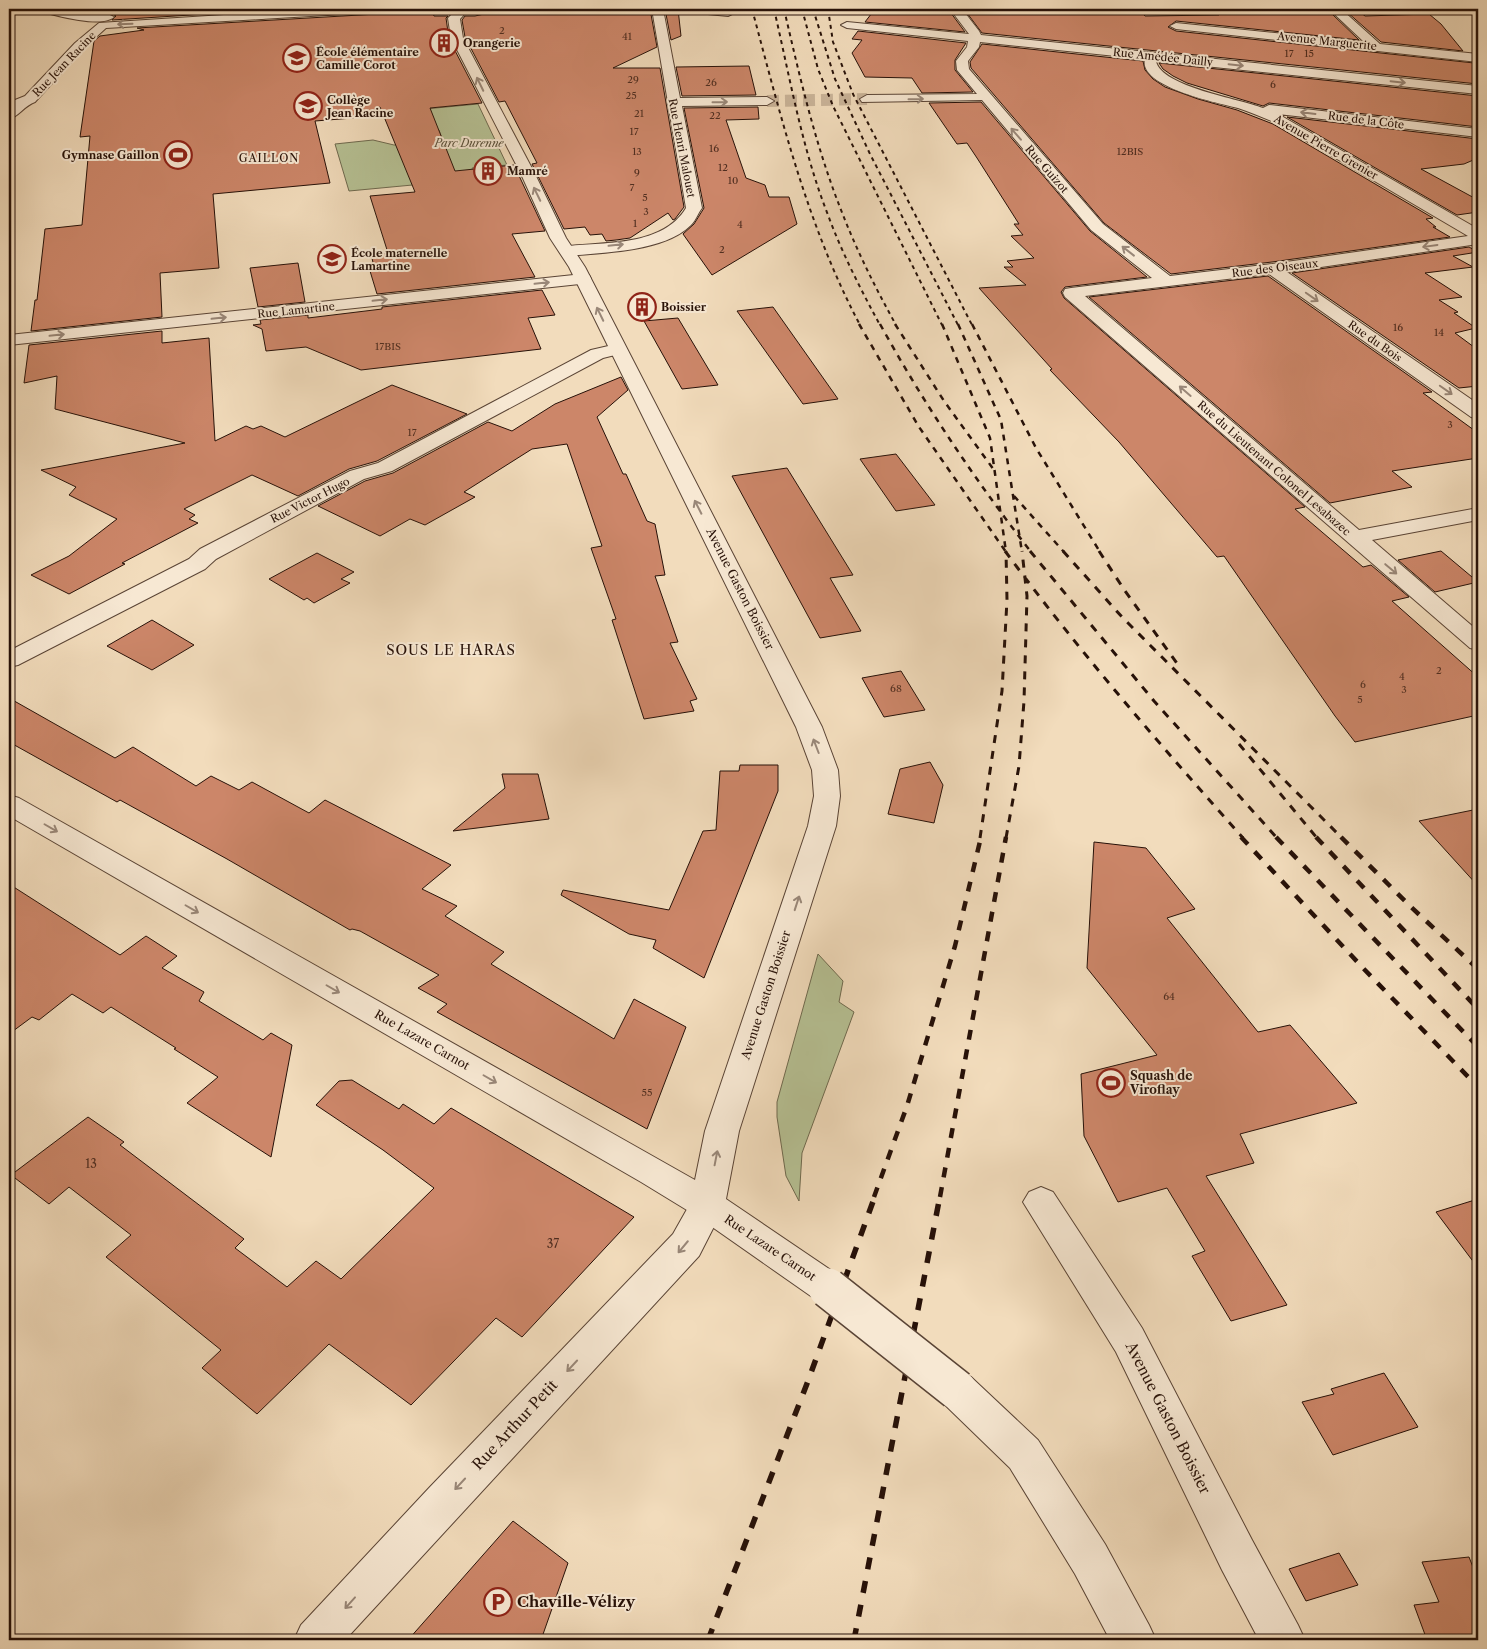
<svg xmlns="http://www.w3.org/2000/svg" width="1487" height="1649" viewBox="0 0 1487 1649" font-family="'Libre Caslon Text',serif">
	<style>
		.green { fill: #b6c194; stroke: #6e694e }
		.building { fill: #cc8669; stroke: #271108 }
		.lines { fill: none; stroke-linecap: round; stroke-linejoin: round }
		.minor-tunnel { stroke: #c9b398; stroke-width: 12; stroke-dasharray: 12 6; stroke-linecap: butt }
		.minor-casing { stroke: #5a4435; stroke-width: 2 }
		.tertiary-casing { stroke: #5a4435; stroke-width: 2 }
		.minor { fill: #f7e8d3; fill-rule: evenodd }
		.tertiary { fill: #f7e8d3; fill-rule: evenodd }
		.rail-far4 { stroke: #271108; stroke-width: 2; stroke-dasharray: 4 4; stroke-linecap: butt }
		.rail-far3 { stroke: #271108; stroke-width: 2.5; stroke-dasharray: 6 6; stroke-linecap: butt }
		.rail-far2 { stroke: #271108; stroke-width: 3; stroke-dasharray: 8 8; stroke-linecap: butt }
		.rail-far1 { stroke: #271108; stroke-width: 4.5; stroke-dasharray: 10 10; stroke-linecap: butt }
		.rail { stroke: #271108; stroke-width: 5.5; stroke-dasharray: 12 12; stroke-linecap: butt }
		.tertiary-bridge-casing { stroke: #5a4435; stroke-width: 42; stroke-linecap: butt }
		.tertiary-bridge { stroke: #f7e8d3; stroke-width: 39 }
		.oneway { stroke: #998778 }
		.labels { text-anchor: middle; stroke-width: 4; stroke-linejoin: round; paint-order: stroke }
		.number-label { font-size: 10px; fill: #502e20 }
		.far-street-label { font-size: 11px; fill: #271108; stroke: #f7e8d3 }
		.far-poi-label { font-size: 11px; font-weight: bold; fill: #271108; stroke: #f7e8d3; text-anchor: start }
		.far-park-label { font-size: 11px; font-style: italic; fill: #594f39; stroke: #f7e8d3 }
		.far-neighbourhood-label { font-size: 11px; letter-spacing: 1px; fill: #271108; stroke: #f7e8d3 }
		.street-label { font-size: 12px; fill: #271108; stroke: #f7e8d3 }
		.poi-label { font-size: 12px; font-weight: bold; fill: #271108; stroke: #f7e8d3; text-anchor: start }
		.near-number-label { font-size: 12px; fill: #502e20 }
		.neighbourhood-label { font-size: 14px; letter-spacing: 1px; fill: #271108; stroke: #f7e8d3 }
		.near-street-label { font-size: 15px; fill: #271108; stroke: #f7e8d3 }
		.near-poi-label { font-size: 15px; font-weight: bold; fill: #271108; stroke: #f7e8d3; text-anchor: start }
	</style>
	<rect width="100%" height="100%" fill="#f2dcbc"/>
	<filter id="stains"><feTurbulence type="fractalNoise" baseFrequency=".004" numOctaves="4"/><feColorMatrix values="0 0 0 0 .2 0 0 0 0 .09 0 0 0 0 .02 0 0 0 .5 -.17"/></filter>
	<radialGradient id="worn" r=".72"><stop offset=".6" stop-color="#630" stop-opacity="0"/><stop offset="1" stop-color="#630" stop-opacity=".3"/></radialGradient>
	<!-- green -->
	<path class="green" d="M478 104 507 165 472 168 476 179 349 191 335 144 373 140 394 145 443 141 439 130H433L425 109Z
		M818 954 843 981 839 1002 854 1012 802 1153 799 1201 786 1176 777 1117V1102Z"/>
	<!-- building -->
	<path class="building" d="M102 9H258L254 11 112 20 116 16 109 12H101Z
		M385 9H431L434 16H448L446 18 449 39 482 103 430 108 455 171 514 165 545 231 512 234 535 277 377 294 370 271H375L371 254 388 253 370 196 415 192 380 107 353 118 315 121 330 183 213 194 219 268 160 273 162 317 31 331 35 300H37L45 229 82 225 90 136 80 137 94 41 100 36 144 30 137 28 377 14Z
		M507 9H650L657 47 613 68H660L684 207 675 219 673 220 668 213 630 238 616 240 606 241 602 234 590 235 585 227 564 229 532 164 537 163 505 101 499 102 465 37 462 20 465 16H475Z
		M665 9H678L681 36 671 40Z
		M875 9H948L965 32 865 22Z
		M964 9H1139L1145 16 1219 15 1215 10 1310 9 1313 12H1330L1359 40 1176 21 1168 27 1176 31 1474 63 1478 69V84L982 33Z
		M1347 12H1360L1365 16 1429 14 1441 24 1463 51 1381 42Z
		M858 31 966 43 955 60V70L973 92 922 93 912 78 865 77 852 53 862 40 852 39Z
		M982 44 1143 61 1145 70 1153 79 1165 87 1198 99 1237 110 1273 124 1433 218 1426 219 1436 227H1433L1450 237 1272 262 1171 274 1104 223 971 68 970 62Z
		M1159 63 1478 96V127L1269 103 1263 106 1187 83 1173 76 1163 69Z
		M749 66 756 95 682 96 676 67Z
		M981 102 1090 231 1147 277 1065 287 1061 292 1064 298 1305 507 1295 509 1363 567 1371 565 1409 597 1392 601 1478 677V715L1355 742 1335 716 1224 556 1217 557 1119 442 1050 370 1052 369 979 288 1026 285 1004 267H1013L1007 261 1034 258 1011 236 1023 235 1014 224H1019L977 158 967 143 957 144 929 103Z
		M758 107 759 119 726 120 746 178 765 185 769 197H789L797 224 712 275 683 234 694 224 704 208 684 108Z
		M1287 117 1478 139V158L1464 164 1421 169 1478 200V212L1457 215Z
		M1469 247 1478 252 1453 256 1473 267 1425 273 1462 297 1439 300 1458 312 1454 313 1476 328 1455 333 1478 350V386L1459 388 1292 273Z
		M298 263 305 302 258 307 250 268Z
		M1268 276 1432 392 1423 393 1478 433V458L1392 471 1412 487 1330 503 1089 297Z
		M542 290 555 315 528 318 541 349 361 370 306 347 266 351 262 329 253 325 261 324 260 320 308 315V318L382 309V307Z
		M773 307 838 399 803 404 737 311Z
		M678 318 718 385 682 389 644 321Z
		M162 331V343L209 338 215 441 246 426 253 429 261 426 285 437 392 385 467 414 377 461 349 469 298 496 252 475 184 509 195 515 189 519 198 523 122 563 125 564 69 594 31 575 69 556 117 519 69 495 76 487 41 470 185 443 55 409 57 376 24 383 29 345Z
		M621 377 628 390 597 417 623 474H626L647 521 655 524 665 575 655 576 678 642 670 643 697 699 690 701 694 711 644 719 612 620 616 619 591 548 602 546 567 444 532 449 464 492 475 497 425 525 410 519 380 536 318 506 365 481 393 473 488 422 512 431 555 404Z
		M896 454 935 505 896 511 860 459Z
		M787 468 853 575 830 578 861 631 820 638 732 476Z
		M1441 551 1478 582 1435 592 1398 560Z
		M317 553 354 572 341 579 350 583 314 603 307 598 304 600 269 579Z
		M152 620 194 645 152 670 107 646Z
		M901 671 925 710 884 717 862 678Z
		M9 698 115 758 133 747 196 786 211 776 239 790 252 782 309 813 325 800 451 865 422 889 457 906 445 916 504 952 491 964 614 1039 634 999 686 1027 647 1129 437 1012 447 1004 418 988 439 975 360 931 352 929 350 930 227 859 120 800 117 802 9 742Z
		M930 762 943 785 934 823 888 814 900 769Z
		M740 765H778V791L704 978 653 948 656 940 629 934 561 895 563 890 669 910 703 831 716 830 720 771H739Z
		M502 774H538L549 819 453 831 505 788Z
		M1478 809V886L1419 821Z
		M1094 842 1146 848 1195 909 1167 918 1258 1032 1290 1025 1357 1103 1240 1134 1254 1163 1206 1176 1287 1305 1231 1321 1192 1256 1205 1251 1167 1188 1118 1202 1084 1136 1081 1074 1157 1055 1087 968Z
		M9 884 120 955 146 936 177 956 162 968 204 992 199 1001 263 1040 271 1033 292 1045 271 1157 187 1103 218 1077 174 1049 176 1048 111 1007 103 1013 72 994 39 1020 32 1017 9 1034Z
		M352 1080 399 1109 403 1104 434 1124 451 1108 634 1217 522 1337 496 1318 411 1405 329 1344 257 1414 202 1368 221 1350 106 1257 131 1235 69 1187 49 1204 11 1175 88 1117 124 1142 120 1145 244 1239 235 1248 287 1287 316 1261 341 1279 434 1188 383 1150 316 1105 339 1081Z
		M1478 1199V1268L1436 1212Z
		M1384 1373 1418 1427 1333 1455 1302 1402 1334 1394 1331 1389Z
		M513 1521 568 1563 541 1640H408Z
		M1339 1553 1358 1585 1306 1601 1289 1569Z
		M1469 1557 1478 1580V1640H1427L1414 1605 1439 1602 1422 1562Z"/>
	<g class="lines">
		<!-- minor-tunnel -->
		<path class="minor-tunnel" d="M767 101 867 99"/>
		<defs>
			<path id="minor" d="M39 9H56L72 14H108L114 17C102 28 56 16 41 11Z
				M325 9H383L377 12 261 19 255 16 261 13Z
				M652 9H663L680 98 767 97 774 101 767 105 682 106 702 208C698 213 696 220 691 225 664 252 604 252 568 256L562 254 560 251 562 248 568 246C607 242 663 246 686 208Z
				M682 9 732 11 734 13 728 16 688 12Z
				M950 9H962L979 31 981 35 1478 86V94L1156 61C1161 87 1241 99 1263 108L1269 105 1478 129V137L1278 114 1478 229V244L1287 272 1478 404V419L1471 417 1269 274 1085 296 1359 530 1478 508V520L1372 540 1478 631V650L1470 648 1065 297 1063 293 1065 289 1071 288 1152 278 1091 230 982 100 862 102 860 99 867 95 977 94 957 70 956 61 967 47 968 41 847 28 841 25 847 22 969 34ZM980 42 1145 59C1138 87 1219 103 1238 108 1250 112 1262 117 1274 122L1468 236 1272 264 1170 276 1103 224 969 69 968 61 979 47Z
				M1329 9H1341L1380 44 1478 54V62L1176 29 1170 26 1176 23 1364 42Z
				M583 274 589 275 591 279 589 283 9 345V335Z
				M617 344 623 345 626 349 623 353 603 358 392 471 364 479 216 559 205 569 18 665 9 667V651L189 559 200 549 350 471 378 463 591 350Z
				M1041 1187 1053 1192 1142 1328 1252 1540 1298 1625 1305 1640H1259L1222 1570 1116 1352 1023 1202 1029 1192Z
				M707 1190 719 1195 725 1205 699 1256 345 1640H294L301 1625 429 1488 673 1234 695 1195Z"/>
			<path id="tertiary" d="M261 9H276L267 15 265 18 261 19 106 28 83 49 35 102C24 106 18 117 9 119V107L15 100 25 96 75 43 99 23 255 13Z
				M457 9H469L460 19 463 38 535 174 566 238 585 267 822 727 838 770 840 796 836 826 739 1131 726 1199 841 1277 846 1288 841 1299 828 1304 815 1299 695 1215 641 1182 9 816V795L19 798 695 1180 705 1131 808 826 814 796 812 770 796 727 569 267 550 238 521 174 451 38 448 18Z
				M957 1372 971 1377 1038 1440 1105 1544 1149 1625 1156 1640H1110L1075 1574 1010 1468 943 1403 938 1390 943 1377Z"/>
		</defs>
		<!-- minor casing -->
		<use href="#minor" class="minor-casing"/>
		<!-- tertiary casing -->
		<use href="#tertiary" class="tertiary-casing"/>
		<!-- minor -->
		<use href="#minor" class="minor"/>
		<!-- tertiary -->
		<use href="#tertiary" class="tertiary"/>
		<!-- rail-far4 -->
		<path class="rail-far4" d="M752 9C781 117 807 225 860 325
			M774 9C790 78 802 149 828 215 842 253 861 290 880 325
			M784 9C800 78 816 148 843 215 858 253 876 289 896 325
			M802 9 818 69 833 106 942 325
			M813 9 835 79 870 154 958 325
			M828 9 833 42 853 94 972 325"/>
		<!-- rail-far3 -->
		<path class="rail-far3" d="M859 324 919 427 1006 552
			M880 324C924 404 975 480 1031 552
			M895 324 944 401 994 470
			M942 324 990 438 1006 552
			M958 324 1001 420 1022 552
			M972 324 1036 448 1100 552
			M1014 496 1064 552"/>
		<!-- rail-far2 -->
		<path class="rail-far2" d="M1005 551C1079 651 1160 745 1243 838
			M1030 551 1154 701 1277 838
			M1063 551 1122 617 1342 838
			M1099 551 1125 591 1181 669
			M1239 744 1317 838
			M980 838 1002 691 1007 600 1006 551
			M1006 838 1019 766 1024 701 1027 596 1022 551"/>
		<!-- rail-far1 -->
		<path class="rail-far1" d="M1241 837 1363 968 1478 1087
			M1276 837 1478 1047
			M1316 837 1478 1009
			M1341 837 1411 907 1478 969
			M874 1197 907 1106 955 946 981 837
			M940 1197 1006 837"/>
		<!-- rail -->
		<path class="rail" d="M708 1640 808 1381 875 1196
			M854 1640 940 1196"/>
		<defs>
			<path id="tertiary-bridge" d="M828 1288 957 1390"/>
		</defs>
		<!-- tertiary-bridge casing -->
		<use href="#tertiary-bridge" class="tertiary-bridge-casing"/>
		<!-- tertiary-bridge -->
		<use href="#tertiary-bridge" class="tertiary-bridge"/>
	</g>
	<!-- one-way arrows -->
	<defs><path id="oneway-shaft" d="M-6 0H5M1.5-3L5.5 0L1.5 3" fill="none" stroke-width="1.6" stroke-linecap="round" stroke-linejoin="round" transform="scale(1.25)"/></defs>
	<g class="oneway">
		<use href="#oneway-shaft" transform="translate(125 24) rotate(178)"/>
		<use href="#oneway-shaft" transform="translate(1236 65) rotate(6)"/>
		<use href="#oneway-shaft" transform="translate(1398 82) rotate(6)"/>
		<use href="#oneway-shaft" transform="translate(480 84) rotate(-116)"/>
		<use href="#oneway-shaft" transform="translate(916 99) rotate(-1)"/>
		<use href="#oneway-shaft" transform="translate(720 102) rotate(-1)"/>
		<use href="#oneway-shaft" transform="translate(1308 113) rotate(-173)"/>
		<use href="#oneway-shaft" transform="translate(1016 134) rotate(-131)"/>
		<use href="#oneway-shaft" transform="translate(537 194) rotate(-116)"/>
		<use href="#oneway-shaft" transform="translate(616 245) rotate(-6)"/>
		<use href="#oneway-shaft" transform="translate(1430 246) rotate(172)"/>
		<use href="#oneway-shaft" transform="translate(1128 251) rotate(-142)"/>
		<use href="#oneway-shaft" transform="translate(542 283) rotate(-6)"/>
		<use href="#oneway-shaft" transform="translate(1312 297) rotate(35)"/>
		<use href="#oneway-shaft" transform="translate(380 300) rotate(-6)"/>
		<use href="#oneway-shaft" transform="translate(600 314) rotate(-116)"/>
		<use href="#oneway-shaft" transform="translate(219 318) rotate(-6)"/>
		<use href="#oneway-shaft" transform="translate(57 335) rotate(-6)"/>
		<use href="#oneway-shaft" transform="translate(1446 390) rotate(35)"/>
		<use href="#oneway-shaft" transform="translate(1185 391) rotate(-139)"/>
		<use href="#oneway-shaft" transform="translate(698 507) rotate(-117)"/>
		<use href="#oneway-shaft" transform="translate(1391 569) rotate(40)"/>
		<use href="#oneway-shaft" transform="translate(816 746) rotate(-111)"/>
		<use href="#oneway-shaft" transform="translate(51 828) rotate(30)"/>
		<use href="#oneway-shaft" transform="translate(797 903) rotate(-72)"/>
		<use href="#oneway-shaft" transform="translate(192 909) rotate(30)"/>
		<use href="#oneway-shaft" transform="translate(333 989) rotate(30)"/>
		<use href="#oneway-shaft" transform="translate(490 1079) rotate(30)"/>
		<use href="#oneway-shaft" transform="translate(716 1158) rotate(-79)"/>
		<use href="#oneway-shaft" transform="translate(683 1247) rotate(130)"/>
		<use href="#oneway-shaft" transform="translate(572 1366) rotate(133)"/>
		<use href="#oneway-shaft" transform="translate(460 1484) rotate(133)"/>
		<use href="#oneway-shaft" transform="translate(350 1603) rotate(132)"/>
	</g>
	<!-- icons -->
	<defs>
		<symbol id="building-ring" viewBox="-11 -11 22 22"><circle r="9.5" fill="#f7e8d3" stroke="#8f2418" stroke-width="1.5"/><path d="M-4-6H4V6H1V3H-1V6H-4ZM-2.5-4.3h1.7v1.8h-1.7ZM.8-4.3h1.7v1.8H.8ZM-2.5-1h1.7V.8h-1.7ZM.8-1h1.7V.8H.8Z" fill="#8f2418"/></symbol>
		<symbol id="school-ring" viewBox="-11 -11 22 22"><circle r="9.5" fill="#f7e8d3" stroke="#8f2418" stroke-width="1.5"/><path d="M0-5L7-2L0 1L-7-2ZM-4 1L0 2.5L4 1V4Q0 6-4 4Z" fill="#8f2418"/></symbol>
		<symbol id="stadium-ring" viewBox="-11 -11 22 22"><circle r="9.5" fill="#f7e8d3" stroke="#8f2418" stroke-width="1.5"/><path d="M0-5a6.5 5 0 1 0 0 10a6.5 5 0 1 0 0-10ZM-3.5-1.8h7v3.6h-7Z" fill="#8f2418"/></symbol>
		<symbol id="parking-ring" viewBox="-11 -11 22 22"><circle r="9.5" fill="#f7e8d3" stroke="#8f2418" stroke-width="1.5"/><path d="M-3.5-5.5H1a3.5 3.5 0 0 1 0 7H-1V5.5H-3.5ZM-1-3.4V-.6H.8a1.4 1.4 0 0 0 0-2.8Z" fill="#8f2418"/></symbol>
	</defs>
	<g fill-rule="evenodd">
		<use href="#building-ring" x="428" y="27" width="32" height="32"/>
		<use href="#school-ring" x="281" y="42" width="32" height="32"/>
		<use href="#school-ring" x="292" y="90" width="32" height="32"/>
		<use href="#stadium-ring" x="162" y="139" width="32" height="32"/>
		<use href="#building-ring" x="472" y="155" width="32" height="32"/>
		<use href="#school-ring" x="316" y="243" width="32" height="32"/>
		<use href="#building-ring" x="626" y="291" width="32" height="32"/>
		<use href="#stadium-ring" x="1095" y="1067" width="32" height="32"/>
		<use href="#parking-ring" x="482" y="1586" width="32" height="32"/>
	</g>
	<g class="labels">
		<!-- number labels -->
		<g class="number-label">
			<text x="502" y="34">2</text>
			<text x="627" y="40">41</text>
			<text x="1289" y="57">17</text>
			<text x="1309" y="57">15</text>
			<text x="633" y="83">29</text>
			<text x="711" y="86">26</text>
			<text x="1273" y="88">6</text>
			<text x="631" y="99">25</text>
			<text x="639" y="117">21</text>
			<text x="715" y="119">22</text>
			<text x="634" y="135">17</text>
			<text x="714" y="152">16</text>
			<text x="637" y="155">13</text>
			<text x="1130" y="155">12BIS</text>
			<text x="723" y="171">12</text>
			<text x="637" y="176">9</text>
			<text x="733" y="184">10</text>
			<text x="632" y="191">7</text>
			<text x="645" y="201">5</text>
			<text x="646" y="215">3</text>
			<text x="635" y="227">1</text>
			<text x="740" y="228">4</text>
			<text x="722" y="253">2</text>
			<text x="1398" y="331">16</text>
			<text x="1439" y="336">14</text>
			<text x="388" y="350">17BIS</text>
			<text x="1450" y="428">3</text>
			<text x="412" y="436">17</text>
			<text x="1439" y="674">2</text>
			<text x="1402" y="680">4</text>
			<text x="1363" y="688">6</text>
			<text x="896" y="692">68</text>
			<text x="1404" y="693">3</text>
			<text x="1360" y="703">5</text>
			<text x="1169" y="1000">64</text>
			<text x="647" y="1096">55</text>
		</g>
		<!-- far-street labels -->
		<g class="far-street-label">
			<text transform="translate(1327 41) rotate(6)" y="4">Avenue Marguerite</text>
			<text transform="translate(1163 57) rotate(6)" y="4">Rue Amédée Dailly</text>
			<text transform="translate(64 64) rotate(-46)" y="4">Rue Jean Racine</text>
			<text transform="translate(1366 120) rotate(7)" y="4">Rue de la Côte</text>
			<text transform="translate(1326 147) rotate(30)" y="4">Avenue Pierre Grenier</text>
			<text transform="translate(682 148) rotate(79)" y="4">Rue Henri Malouet</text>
			<text transform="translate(1047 169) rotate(49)" y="4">Rue Guizot</text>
			<text transform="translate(1275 268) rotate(-7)" y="4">Rue des Oiseaux</text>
			<text transform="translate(296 310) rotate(-6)" y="4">Rue Lamartine</text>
			<text transform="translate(1375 341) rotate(35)" y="4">Rue du Bois</text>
			<text transform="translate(1274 468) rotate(41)" y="4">Rue du Lieutenant Colonel Lesabazec</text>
			<text transform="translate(310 500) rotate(-27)" y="4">Rue Victor Hugo</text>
		</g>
		<!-- far-poi labels -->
		<g class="far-poi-label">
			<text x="463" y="47">Orangerie</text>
			<text x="316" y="56">École élémentaire<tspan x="316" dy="13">Camille Corot</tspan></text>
			<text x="327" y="104">Collège<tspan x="327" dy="13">Jean Racine</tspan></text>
			<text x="159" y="159" text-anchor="end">Gymnase Gaillon</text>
			<text x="507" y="175">Mamré</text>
			<text x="351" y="257">École maternelle<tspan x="351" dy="13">Lamartine</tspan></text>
			<text x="661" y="311">Boissier</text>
		</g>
		<!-- far-park labels -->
		<g class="far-park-label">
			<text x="469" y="147">Parc Durenne</text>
		</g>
		<!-- far-neighbourhood labels -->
		<g class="far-neighbourhood-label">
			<text x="269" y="162">GAILLON</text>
		</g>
		<!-- street labels -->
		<g class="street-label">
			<text transform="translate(740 589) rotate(63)" y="4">Avenue Gaston Boissier</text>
			<text transform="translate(766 995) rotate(-72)" y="4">Avenue Gaston Boissier</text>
			<text transform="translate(422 1040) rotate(30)" y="4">Rue Lazare Carnot</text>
			<text transform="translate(770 1248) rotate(34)" y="4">Rue Lazare Carnot</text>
		</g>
		<!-- poi labels -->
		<g class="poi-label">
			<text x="1130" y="1080">Squash de<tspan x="1130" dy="14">Viroflay</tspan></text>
		</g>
		<!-- near-number labels -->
		<g class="near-number-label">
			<text x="91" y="1168">13</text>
			<text x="553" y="1248">37</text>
		</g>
		<!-- neighbourhood labels -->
		<g class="neighbourhood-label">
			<text x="451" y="655">SOUS LE HARAS</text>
		</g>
		<!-- near-street labels -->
		<g class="near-street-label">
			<text transform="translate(1168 1418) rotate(63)" y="5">Avenue Gaston Boissier</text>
			<text transform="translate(515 1425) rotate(-47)" y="5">Rue Arthur Petit</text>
		</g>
		<!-- near-poi labels -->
		<g class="near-poi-label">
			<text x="517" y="1607">Chaville-Vélizy</text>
		</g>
	</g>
	<!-- margin -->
	<rect width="1487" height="1649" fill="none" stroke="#f2dcbc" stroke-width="30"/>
	<rect x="10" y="10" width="1467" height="1629" fill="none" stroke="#271108" stroke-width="2.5"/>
	<rect x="15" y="15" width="1457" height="1619" fill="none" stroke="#271108"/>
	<rect width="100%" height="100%" filter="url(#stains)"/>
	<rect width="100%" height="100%" fill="url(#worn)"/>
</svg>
